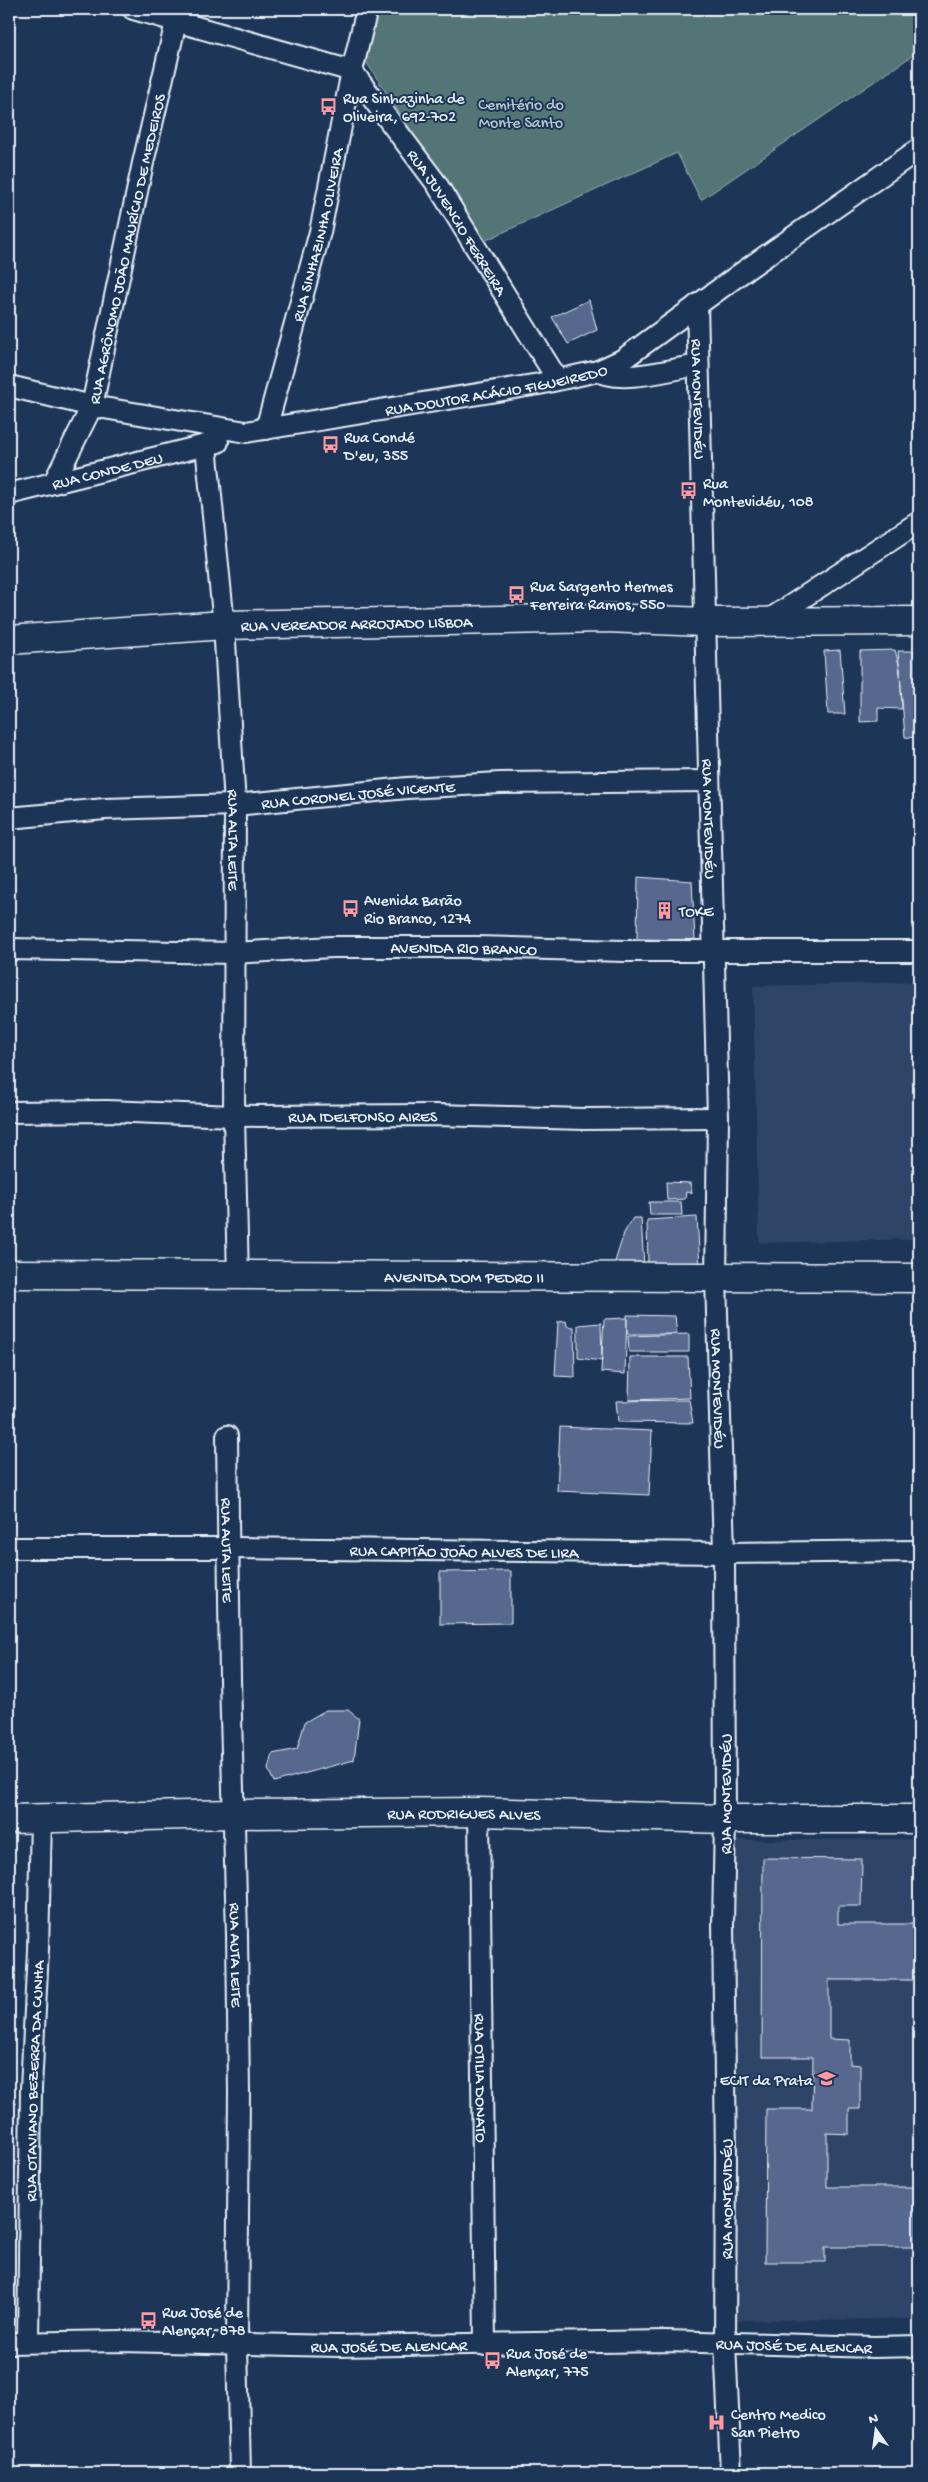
<svg xmlns="http://www.w3.org/2000/svg" width="928" height="2482" viewBox="0 0 928 2482" font-family="'Gochi Hand',sans-serif">
	<style>
		.built { fill: #2e4468 }
		.green { fill: #537475; stroke: #9eb2b6 }
		.building { fill: #57678e; stroke: #e8f1f8 }
		.lines { fill: none; stroke-linecap: round; stroke-linejoin: round }
		.minor-casing { stroke: #e8f1f8; stroke-width: 24 }
		.secondary-casing { stroke: #e8f1f8; stroke-width: 31 }
		.primary-casing { stroke: #e8f1f8; stroke-width: 31 }
		.minor { stroke: #1d3557; stroke-width: 20 }
		.secondary { stroke: #1d3557; stroke-width: 28 }
		.primary { stroke: #1d3557; stroke-width: 28 }
		.labels { text-anchor: middle; stroke-width: 4; stroke-linejoin: round; paint-order: stroke }
		.poi-label { font-size: 16px; fill: #e8f1f8; stroke: #1d3557; text-anchor: start }
		.park-label { font-size: 16px; fill: #b4c5ca; stroke: #1d3557 }
		.street-label { font-size: 16px; fill: #e8f1f8; stroke: #1d3557 }
	</style>
	<rect width="100%" height="100%" fill="#1d3557"/>
	<filter id="ink" filterUnits="userSpaceOnUse"><feTurbulence type="fractalNoise" baseFrequency=".02" numOctaves="2"/><feDisplacementMap in="SourceGraphic" scale="10" xChannelSelector="R" yChannelSelector="G"/><feConvolveMatrix kernelMatrix="1 2 1 2 8 2 1 2 1" color-interpolation-filters="sRGB"/></filter>
	<g filter="url(#ink)">
		<!-- built -->
		<path class="built" d="M919 982V1239L759 1243 753 986Z
			M919 1839V2319L737 2320 733 1840Z"/>
		<!-- green -->
		<path class="green" d="M366 9H919V51L701 200 677 153 482 242 358 49Z"/>
		<!-- building -->
		<path class="building" d="M589 300 597 330 568 344 552 317Z
			M840 650 845 714H828L824 651Z
			M895 650 900 668 902 709 878 708V721L860 722V651Z
			M898 651H919V738L905 737Z
			M638 877 692 881 695 940 637 939Z
			M666 1182 690 1183 692 1193 686 1192 685 1199 667 1200Z
			M649 1202H681L682 1215H650Z
			M697 1217 700 1267 648 1266 647 1220Z
			M633 1218H641L644 1266 613 1268 624 1233Z
			M627 1315 675 1316 677 1334H627Z
			M627 1318 625 1374 601 1372 604 1319Z
			M566 1321 567 1326 574 1327 575 1377 555 1376 558 1322Z
			M601 1323 602 1361 578 1358V1325Z
			M689 1334V1352H629L628 1336Z
			M630 1357H688L690 1398 629 1400Z
			M689 1400 693 1423 618 1422 616 1401Z
			M560 1427 652 1431 649 1495 557 1491Z
			M511 1571V1623L440 1624V1572Z
			M326 1710H348L359 1719 354 1760 274 1782 268 1769 272 1754 297 1749 305 1722Z
			M763 1858 862 1859 861 1906H838V1924H919V1980H829V2039L850 2040V2064L860 2065V2109H849V2134L827 2133V2187H917V2247H825V2262H765L766 2109H812L813 2057H762Z"/>
		<g class="lines">
			<defs>
				<g id="minor">
					<path id="s1" d="M133 9 352 71 436 183 557 379"/>
					<path id="s2" d="M697 305 718 1118 716 1278 724 1553 725 1819 723 1924 726 2156 725 2343 731 2473"/>
					<path d="M598 371C620 384 673 369 698 365"/>
					<path id="s3" d="M9 386 92 406 246 432 539 384 598 371 622 360 740 274 919 149"/>
					<path id="s4" d="M266 429 320 232 352 71 367 9"/>
					<path id="s5" d="M206 446 224 625 235 805 234 1116 238 1277"/>
					<path id="s6" d="M54 482 92 406 143 163 179 9"/>
					<path id="s7" d="M9 494 218 442"/>
					<path d="M767 621 919 522"/>
					<path id="s8" d="M9 818 105 809 235 805 407 788 500 783 708 781"/>
					<path id="s9" d="M9 949 234 953 332 947H476L625 951H919"/>
					<path id="s10" d="M9 1112 107 1111 234 1116 437 1115 584 1119 718 1118"/>
					<path id="s11" d="M227 1436 230 1679 237 1935 239 2092 237 2345 240 2473"/>
					<path id="s12" d="M9 1548H229L724 1553 919 1551"/>
					<path id="s13" d="M479 1812 485 2345"/>
					<path id="s14" d="M28 2342 31 2089 38 1950 41 1819"/>
					<path id="s15" d="M9 2343 121 2341 337 2346 666 2341 874 2347 919 2346"/>
				</g>
				<g id="secondary">
					<path id="s16" d="M9 640 224 625 607 618 704 622 919 621"/>
				</g>
				<g id="primary">
					<path id="s17" d="M9 1274 919 1278"/>
					<path id="s18" d="M9 1819 234 1814 479 1812 725 1819H919"/>
				</g>
			</defs>
			<!-- minor casing -->
			<use href="#minor" class="minor-casing"/>
			<!-- secondary casing -->
			<use href="#secondary" class="secondary-casing"/>
			<!-- primary casing -->
			<use href="#primary" class="primary-casing"/>
			<!-- minor -->
			<use href="#minor" class="minor"/>
			<!-- secondary -->
			<use href="#secondary" class="secondary"/>
			<!-- primary -->
			<use href="#primary" class="primary"/>
		</g>
	</g>
	<!-- icons -->
	<defs>
		<symbol id="bus-bare" viewBox="-9 -9 18 18"><path d="M-5-6H5V4H4V6H2V4H-2V6H-4V4H-5ZM-3.5-4V0h7V-4ZM-3.5 1.2v1.5H-2V1.2ZM2 1.2v1.5H3.5V1.2Z" fill="#ff9aa2" stroke="#1d3557" stroke-width="2.5" paint-order="stroke"/></symbol>
		<symbol id="building-bare" viewBox="-9 -9 18 18"><path d="M-4-6H4V6H1V3H-1V6H-4ZM-2.5-4.3h1.7v1.8h-1.7ZM.8-4.3h1.7v1.8H.8ZM-2.5-1h1.7V.8h-1.7ZM.8-1h1.7V.8H.8Z" fill="#ff9aa2" stroke="#1d3557" stroke-width="2.5" paint-order="stroke"/></symbol>
		<symbol id="school-bare" viewBox="-9 -9 18 18"><path d="M0-5L7-2L0 1L-7-2ZM-4 1L0 2.5L4 1V4Q0 6-4 4Z" fill="#ff9aa2" stroke="#1d3557" stroke-width="2.5" paint-order="stroke"/></symbol>
		<symbol id="hospital-bare" viewBox="-9 -9 18 18"><path d="M-5-5h3v3.5h4V-5h3V5h-3V1.5h-4V5h-3Z" fill="#ff9aa2" stroke="#1d3557" stroke-width="2.5" paint-order="stroke"/></symbol>
	</defs>
	<g fill-rule="evenodd">
		<use href="#bus-bare" x="316" y="94" width="25" height="25"/>
		<use href="#bus-bare" x="318" y="432" width="25" height="25"/>
		<use href="#bus-bare" x="676" y="478" width="25" height="25"/>
		<use href="#bus-bare" x="504" y="582" width="25" height="25"/>
		<use href="#bus-bare" x="338" y="896" width="25" height="25"/>
		<use href="#building-bare" x="652" y="898" width="25" height="25"/>
		<use href="#school-bare" x="814" y="2066" width="25" height="25"/>
		<use href="#bus-bare" x="136" y="2308" width="25" height="25"/>
		<use href="#bus-bare" x="480" y="2348" width="25" height="25"/>
		<use href="#hospital-bare" x="704" y="2410" width="25" height="25"/>
	</g>
	<g class="labels">
		<!-- poi labels -->
		<g class="poi-label">
			<text x="343" y="103">Rua Sinhazinha de<tspan x="343" dy="18">Oliveira, 692-702</tspan></text>
			<text x="344" y="442">Rua Condé<tspan x="344" dy="18">D'eu, 355</tspan></text>
			<text x="703" y="488">Rua<tspan x="703" dy="18">Montevidéu, 108</tspan></text>
			<text x="530" y="591">Rua Sargento Hermes<tspan x="530" dy="18">Ferreira Ramos, 550</tspan></text>
			<text x="364" y="905">Avenida Barão<tspan x="364" dy="18">Rio Branco, 1274</tspan></text>
			<text x="679" y="916">TOKE</text>
			<text x="813" y="2085" text-anchor="end">ECIT da Prata</text>
			<text x="162" y="2317">Rua José de<tspan x="162" dy="18">Alençar, 878</tspan></text>
			<text x="506" y="2358">Rua José de<tspan x="506" dy="18">Alençar, 775</tspan></text>
			<text x="731" y="2419">Centro Medico<tspan x="731" dy="18">San Pietro</tspan></text>
		</g>
		<!-- park labels -->
		<g class="park-label">
			<text x="521" y="109">Cemitério do<tspan x="521" dy="18">Monte Santo</tspan></text>
		</g>
		<!-- street labels -->
		<g class="street-label">
			<text dy="6" stroke="none"><textPath href="#s1" startOffset="412">RUA JUVENCIO FERREIRA</textPath></text>
			<text dy="6" stroke="none"><textPath href="#s4" startOffset="201">RUA SINHAZINHA OLIVEIRA</textPath></text>
			<text dy="6" stroke="none"><textPath href="#s6" startOffset="246">RUA AGRÔNOMO JOÃO MAURÍCIO DE MEDEIROS</textPath></text>
			<text dy="6" stroke="none"><textPath href="#s3" startOffset="495">RUA DOUTOR ACÁCIO FIGUEIREDO</textPath></text>
			<text dy="6" stroke="none"><textPath href="#s2" startOffset="94">RUA MONTEVIDÉU</textPath></text>
			<text dy="6" stroke="none"><textPath href="#s7" startOffset="101">RUA CONDE DEU</textPath></text>
			<text dy="6" stroke="none"><textPath href="#s16" startOffset="348">RUA VEREADOR ARROJADO LISBOA</textPath></text>
			<text dy="6" stroke="none"><textPath href="#s8" startOffset="350">RUA CORONEL JOSÉ VICENTE</textPath></text>
			<text dy="6" stroke="none"><textPath href="#s2" startOffset="514">RUA MONTEVIDÉU</textPath></text>
			<text dy="6" stroke="none"><textPath href="#s5" startOffset="395">RUA ALTA LEITE</textPath></text>
			<text dy="6" stroke="none"><textPath href="#s9" startOffset="455">AVENIDA RIO BRANCO</textPath></text>
			<text dy="6" stroke="none"><textPath href="#s10" startOffset="354">RUA IDELFONSO AIRES</textPath></text>
			<text dy="6" stroke="none"><textPath href="#s17" startOffset="455">AVENIDA DOM PEDRO II</textPath></text>
			<text dy="6" stroke="none"><textPath href="#s2" startOffset="1084">RUA MONTEVIDÉU</textPath></text>
			<text dy="6" stroke="none"><textPath href="#s11" startOffset="114">RUA AUTA LEITE</textPath></text>
			<text dy="6" stroke="none"><textPath href="#s12" startOffset="455">RUA CAPITÃO JOÃO ALVES DE LIRA</textPath></text>
			<text transform="translate(725 1794) rotate(-90)" y="6">RUA MONTEVIDÉU</text>
			<text dy="6" stroke="none"><textPath href="#s18" startOffset="455">RUA RODRIGUES ALVES</textPath></text>
			<text dy="6" stroke="none"><textPath href="#s11" startOffset="519">RUA AUTA LEITE</textPath></text>
			<text dy="6" stroke="none"><textPath href="#s13" startOffset="266">RUA OTILIA DONATO</textPath></text>
			<text dy="6" stroke="none"><textPath href="#s14" startOffset="261">RUA OTAVIANO BEZERRA DA CUNHA</textPath></text>
			<text transform="translate(726 2199) rotate(-90)" y="6">RUA MONTEVIDÉU</text>
			<text dy="6" stroke="none"><textPath href="#s15" startOffset="380">RUA JOSÉ DE ALENCAR</textPath></text>
			<text dy="6" stroke="none"><textPath href="#s15" startOffset="785">RUA JOSÉ DE ALENCAR</textPath></text>
		</g>
	</g>
	<!-- margin -->
	<rect width="928" height="2482" fill="none" stroke="#1d3557" stroke-width="30"/>
	<rect x="15" y="15" width="898" height="2452" fill="none" stroke="#e8f1f8" stroke-width="2" filter="url(#ink)"/>
	<!-- north arrow -->
	<g transform="translate(876 2430) rotate(346)" stroke="#1d3557" stroke-width="4" paint-order="stroke">
	<path d="M0-4L9 19L0 12L-9 19Z" fill="#e8f1f8"/>
	<text y="-8" font-size="14" font-weight="bold" text-anchor="middle" fill="#e8f1f8">N</text>
	</g>
</svg>
